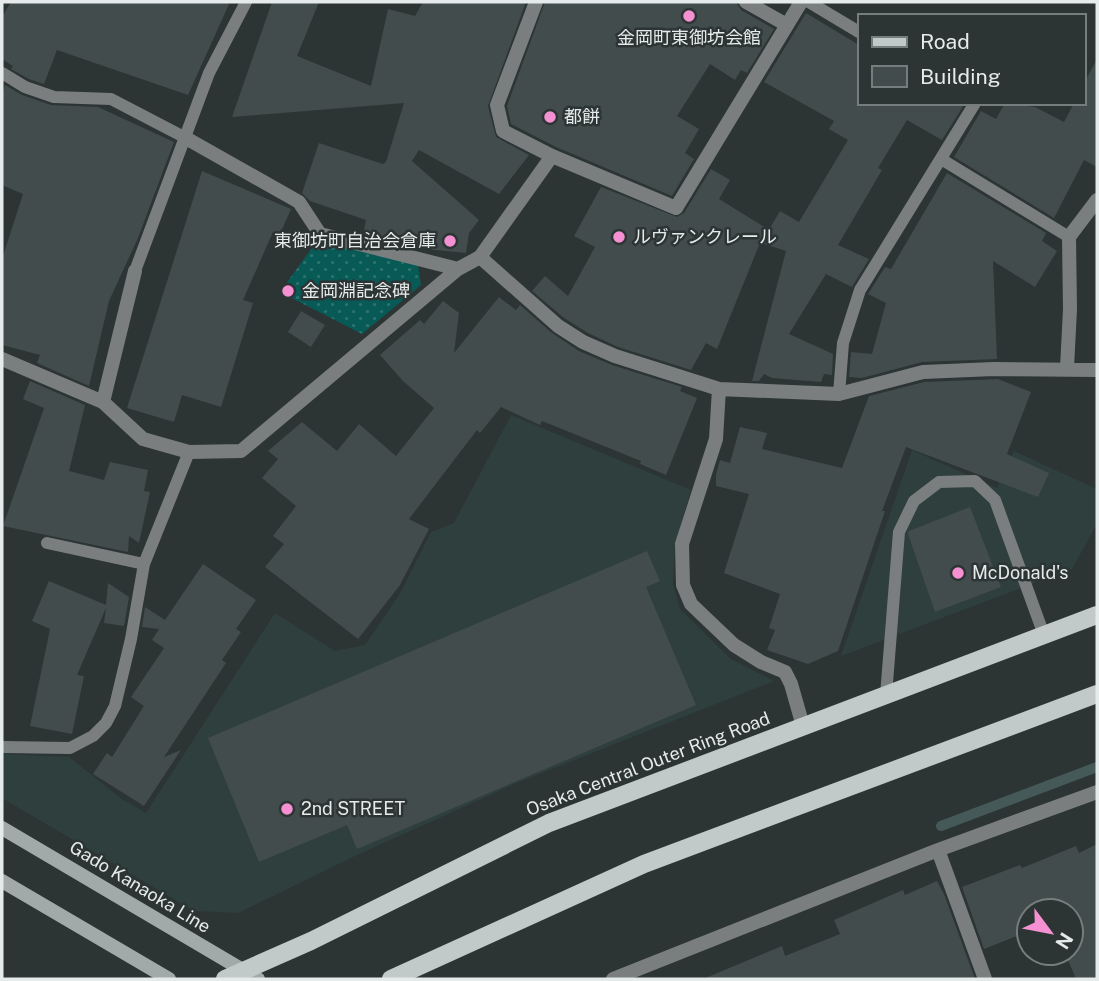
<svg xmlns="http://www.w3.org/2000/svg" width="1099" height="981" viewBox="0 0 1099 981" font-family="'Public Sans','Noto Sans JP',sans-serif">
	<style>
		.built { fill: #2e3f3e }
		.grass { fill: url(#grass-dots) }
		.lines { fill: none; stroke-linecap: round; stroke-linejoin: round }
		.stream { stroke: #455958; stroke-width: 10 }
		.building { fill: #434c4c }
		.lane { stroke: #7a7e7e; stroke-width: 12 }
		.street { stroke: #7a7e7e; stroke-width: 14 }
		.secondary { stroke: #a2a9a9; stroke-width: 14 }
		.primary { stroke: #c1cac9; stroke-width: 18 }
		.poi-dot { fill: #f591d2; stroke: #2c3434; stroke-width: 2.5 }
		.labels { text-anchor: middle; stroke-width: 5; stroke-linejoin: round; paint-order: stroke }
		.poi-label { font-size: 18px; fill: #e5eaea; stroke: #2c3434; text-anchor: start }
		.street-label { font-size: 18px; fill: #e5eaea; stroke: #2c3434 }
	</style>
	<defs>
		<pattern id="grass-dots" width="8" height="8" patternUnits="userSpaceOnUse" patternTransform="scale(1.75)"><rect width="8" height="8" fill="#085a57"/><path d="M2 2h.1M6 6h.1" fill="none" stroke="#2c726f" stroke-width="1.8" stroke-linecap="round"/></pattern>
	</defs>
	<rect width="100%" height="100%" fill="#2c3434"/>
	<!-- built -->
	<path class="built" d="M511 415 691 490 675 544 673 584 680 609 731 659 774 681 519 782 355 856 238 913 194 911 2 798V754L69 757 122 799 146 813 275 613 335 651 365 645 401 592 431 532 454 523Z
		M912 450 997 488 1014 451 1097 489V524L1072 569 841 656Z"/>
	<!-- grass -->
	<path class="grass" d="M317 241 418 265 421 285 362 334 280 292Z"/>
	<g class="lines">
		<!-- stream -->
		<path class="stream" d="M941 826 1097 767"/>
	</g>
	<!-- building -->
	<path class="building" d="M11 2H230L188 95 57 50 44 84 29 79 11 69 13 66 2 59V17Z
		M272 2H319L297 56 371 86 388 9 415 16 423 2H526L488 106 496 137 529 155 499 194 419 150 412 161 479 220 469 233 466 253 415 248 363 235 366 220 310 201 302 193 319 143 383 164 386 162 404 103 232 117Z
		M545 2H736L741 10 774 29 747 73 741 70 735 80 710 64 677 116 699 129 685 153 694 159 672 196 556 147 511 124 507 106Z
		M806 13 859 45V103H965L942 140 907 120 878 168 882 170 838 245 869 259 852 287 826 274 789 334 833 354 832 375 824 374 821 382 772 378 764 374 759 381H752L786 251 761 243 780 211 799 222 848 140 829 129 834 121 764 82Z
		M1097 59V167L1084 160 1054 218 954 157 981 111 996 119 1005 103 1035 107 1064 122 1074 103H1083V85Z
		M5 85 22 95 51 105 98 107 174 142 138 238 109 301 89 386 37 363 40 355 2 345V259L23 194 2 185V94Z
		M711 169 730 180 719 199 766 228 717 349 706 343 691 370 618 347 588 333 564 318 532 291 545 276 568 296 595 247 574 236 601 187 677 217 684 213Z
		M202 171 291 209 280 234 273 232 243 300 253 303 221 407 182 395 174 422 127 408Z
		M947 173 1046 233 1042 241 1057 251 1035 287 993 261 997 359 922 362 862 378 849 377 851 352 872 354 886 303 868 294 885 267 891 269Z
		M499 297 516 310 520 305 552 333 579 351 612 365 682 387 680 391 697 398 666 475 640 464 641 461 542 421 540 425 501 407 480 433 477 430 409 519 429 529 400 585 358 639 265 567 284 544 273 536 296 506 262 478 278 459 268 451 302 422 337 451 359 424 396 456 434 408 403 381 380 355 420 320 424 324 443 301 459 313 454 353Z
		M301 311 325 325 311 347 288 332Z
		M998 379 1031 392 1007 454 1049 473 1038 497 906 447 882 511H885L838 651 808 664 767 650 775 630 769 628 780 594 724 573 749 494 716 486V475L720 460 730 463 740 427 767 433 762 449 842 468 869 396 924 382Z
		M30 381 85 405 69 471 104 480 110 462 148 470 144 491 150 492 139 543 129 536 128 552 3 526 44 408 23 399Z
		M970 507 1001 587 935 612 908 534 909 531Z
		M647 551 660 581 646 587 696 705 357 849 347 825 259 862 208 738Z
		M203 564 256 600 236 629 241 632 222 660 226 663 164 757 181 750 144 806 93 774 107 753 112 757 144 706 131 697 164 648 152 640 159 629 142 627 145 607 165 620Z
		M49 581 106 605 108 583 129 597 124 626 104 623 106 608 77 675 84 676 72 734 30 726 50 629 32 621Z
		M1097 844V979H1076L1065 953H1071V911H1029V931L984 949 962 887 1020 865 1022 868 1076 846 1079 853Z
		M937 881 944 894 975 979H703L782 946 785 956 840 934 834 920 903 890 905 895Z"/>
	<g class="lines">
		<!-- lane -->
		<path class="lane" d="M809 2 859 32
			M2 73 25 87 54 97 111 99 184 137
			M941 159 1069 237
			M135 271 209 73 246 2
			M839 394 843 343 860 290 975 103
			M47 543 144 564
			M886 695 899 532 914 501 939 482 975 481 995 500 1044 635
			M2 747 70 748 93 736 106 723 115 706 131 639 144 564 189 452"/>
		<!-- street -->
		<path class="street" d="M536 2 497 105 503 131 552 156 676 208 801 2
			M746 2 787 25
			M184 137 299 202 320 234 458 269
			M480 257 558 326 583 342 615 356 719 389 839 394 923 372 994 369 1097 370
			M2 359 103 402 143 439 189 452 241 451 458 269 480 257 552 156
			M1067 368 1070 309 1069 237 1097 200
			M719 389 716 439 682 544 683 585 691 604 734 645 761 662 785 672 791 684 803 726
			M103 402 135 271
			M938 850 985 979
			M613 979 938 850 1097 792"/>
		<!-- secondary -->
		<path class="secondary" d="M2 828 258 979
			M2 881 169 979"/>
		<!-- primary -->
		<path class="primary" d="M225 979 311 941 549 823 1097 615
			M391 979 644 864 1097 694"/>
	</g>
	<!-- markers -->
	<g class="poi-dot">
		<circle cx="689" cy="16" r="7"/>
		<circle cx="550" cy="117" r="7"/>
		<circle cx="619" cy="237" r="7"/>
		<circle cx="450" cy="241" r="7"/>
		<circle cx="288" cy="291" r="7"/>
		<circle cx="958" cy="573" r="7"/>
		<circle cx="287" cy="809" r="7"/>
	</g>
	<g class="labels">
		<!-- poi labels -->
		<g class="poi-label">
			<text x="689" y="44" text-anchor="middle">金岡町東御坊会館</text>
			<text x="564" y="123">都餅</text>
			<text x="633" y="243">ルヴァンクレール</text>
			<text x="436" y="247" text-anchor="end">東御坊町自治会倉庫</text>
			<text x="302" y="297">金岡淵記念碑</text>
			<text x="972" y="579">McDonald's</text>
			<text x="301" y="815">2nd STREET</text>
		</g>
		<!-- street labels -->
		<g class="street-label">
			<text transform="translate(648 764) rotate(-21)" y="6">Osaka Central Outer Ring Road</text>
			<text transform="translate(140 887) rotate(31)" y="6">Gado Kanaoka Line</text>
		</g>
	</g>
	<!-- border -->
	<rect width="1099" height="981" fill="none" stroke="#e5eaea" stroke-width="7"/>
	<!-- legend -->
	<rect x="858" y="14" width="228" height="91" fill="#2c3434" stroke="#767d7d" stroke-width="2"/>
	<rect x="872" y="37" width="35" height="10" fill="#c1cac9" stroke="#767d7d" stroke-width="2"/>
	<text x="920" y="49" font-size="21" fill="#e5eaea">Road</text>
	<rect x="872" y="66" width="35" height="21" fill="#434c4c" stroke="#767d7d" stroke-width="2"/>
	<text x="920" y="84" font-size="21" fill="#e5eaea">Building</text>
	<!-- north arrow -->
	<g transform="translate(1050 932) rotate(122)"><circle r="33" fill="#2c3434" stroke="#767d7d" stroke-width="2"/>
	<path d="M0-5L12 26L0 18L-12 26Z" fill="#f591d2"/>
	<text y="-10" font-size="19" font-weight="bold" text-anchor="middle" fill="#e5eaea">N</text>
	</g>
</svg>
